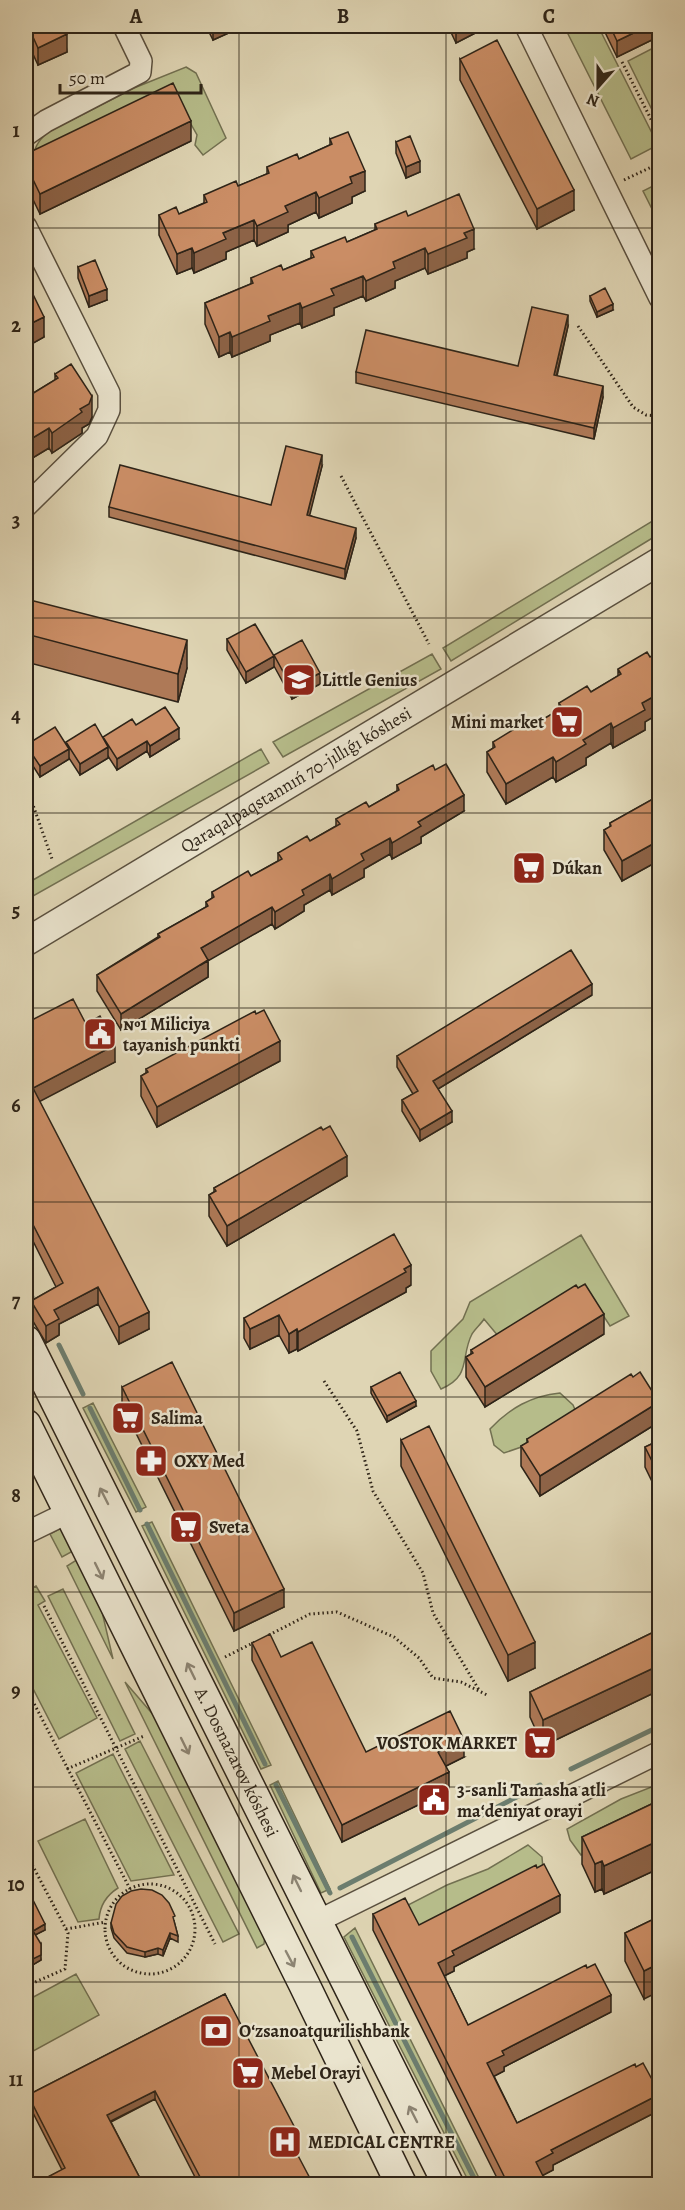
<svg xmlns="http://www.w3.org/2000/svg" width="685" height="2210" viewBox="0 0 685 2210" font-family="Alegreya,serif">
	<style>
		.green { fill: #b6bc8a; stroke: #727051; stroke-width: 1.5 }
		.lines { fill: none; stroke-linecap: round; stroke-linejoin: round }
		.stream { stroke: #6c7d6e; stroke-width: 5 }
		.minor-casing { stroke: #5a503f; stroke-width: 24 }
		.tertiary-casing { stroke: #5a503f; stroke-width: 30 }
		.secondary-casing { stroke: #2e2418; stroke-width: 33 }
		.path { stroke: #2e2418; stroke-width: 3; stroke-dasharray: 1.5 3; stroke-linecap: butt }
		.minor { stroke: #eae4ce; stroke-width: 21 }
		.tertiary { stroke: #eae4ce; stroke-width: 27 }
		.secondary { stroke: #eae4ce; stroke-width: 30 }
		.wall { fill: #ae7957; stroke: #2e2418; stroke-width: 1.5 }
		.shaded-wall { fill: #8d6347; stroke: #2e2418; stroke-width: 1.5 }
		.building { fill: #ca8d65; stroke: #2e2418; stroke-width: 1.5 }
		.oneway { stroke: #8c8473 }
		.grid { fill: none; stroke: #2e2418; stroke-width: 1.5; stroke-opacity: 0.55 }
		.labels { text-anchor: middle; stroke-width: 5; stroke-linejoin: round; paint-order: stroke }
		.poi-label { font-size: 18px; font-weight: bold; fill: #2e2418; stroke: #eae4ce; text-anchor: start }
		.street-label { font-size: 18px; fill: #2e2418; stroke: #eae4ce }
		.neatline { fill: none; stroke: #2e2418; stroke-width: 2 }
		.grid-label { font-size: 20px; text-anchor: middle; font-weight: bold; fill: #2e2418 }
	</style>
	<rect width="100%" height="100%" fill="#dfd5b4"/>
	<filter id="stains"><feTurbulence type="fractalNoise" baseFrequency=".00333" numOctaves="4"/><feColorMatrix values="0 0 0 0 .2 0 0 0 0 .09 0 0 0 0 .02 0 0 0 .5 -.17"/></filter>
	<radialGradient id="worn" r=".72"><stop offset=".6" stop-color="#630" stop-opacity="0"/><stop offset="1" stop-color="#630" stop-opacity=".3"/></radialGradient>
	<!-- green -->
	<path class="green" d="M564 26H598L658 145 631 159Z
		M659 45V124L628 61Z
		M186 67 196 73 226 138 203 155 195 145 197 135 175 96 32 163C34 148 37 142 48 132L134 88Z
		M659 183V223L643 191Z
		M659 517V534L451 661 443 648Z
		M432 654 441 669 283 757 273 742Z
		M261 749 269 763 26 900V884Z
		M581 1235 629 1316 610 1326 588 1292 499 1337 484 1319C481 1324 475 1329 472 1334 460 1357 472 1376 441 1389L431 1371V1351L463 1319 470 1302Z
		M560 1393 573 1405 579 1419 533 1443 504 1453 494 1445 490 1429C510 1408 531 1396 560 1393Z
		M93 1403 146 1507 136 1512 83 1408Z
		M152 1522 271 1765 261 1769 142 1526Z
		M61 1528 73 1551 62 1557 50 1534Z
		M78 1559 100 1603 113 1659 67 1566Z
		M36 1586 45 1601 38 1605 97 1718 59 1739 26 1675V1591Z
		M63 1589 135 1734 120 1741 48 1596Z
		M125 1682 162 1725 265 1934 264 1944 257 1948Z
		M140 1741 239 1934 223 1942 125 1749Z
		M113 1754 174 1875 131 1881 76 1773Z
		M278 1781 330 1889 321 1893 270 1785Z
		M659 1784V1818L581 1855 570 1840 567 1829 621 1799Z
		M85 1819 118 1888C107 1895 100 1905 99 1919L78 1922 38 1841Z
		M528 1845 542 1857 543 1869 421 1932 408 1905 447 1885 488 1869Z
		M355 1928 482 2184H470L344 1937Z
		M76 1974 99 2015 26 2055V2001Z"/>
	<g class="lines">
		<!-- stream -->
		<path class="stream" d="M26 1283 32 1297
			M59 1345 83 1394
			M90 1408 140 1510
			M147 1524 265 1764
			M571 1769 660 1726
			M276 1785 330 1893
			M340 1888 540 1785
			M352 1937 477 2184"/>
		<defs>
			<path id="minor" d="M526 26 660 298
				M26 135 46 121 140 72 141 61 124 26
				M26 227 109 393V410L97 436 26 506
				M26 1533 69 1512
				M316 1922 660 1752"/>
			<g id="tertiary">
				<path id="s1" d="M26 942 660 561"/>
			</g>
			<g id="secondary">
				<path id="s2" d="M26 1341 448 2184"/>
				<path d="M26 1425 304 1984 401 2184"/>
			</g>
		</defs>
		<!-- minor casing -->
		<use href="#minor" class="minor-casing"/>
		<!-- tertiary casing -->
		<use href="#tertiary" class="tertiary-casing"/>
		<!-- secondary casing -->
		<use href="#secondary" class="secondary-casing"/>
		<!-- path -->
		<path class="path" d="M622 62 660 137
			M624 180 660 163
			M578 326 633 407 646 415 660 416
			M341 476 429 644
			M26 785 52 859
			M324 1381 357 1431 373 1491 423 1573 433 1613 479 1690
			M44 1606 215 1944
			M269 1635 310 1614 337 1612 394 1637 419 1658 433 1678 461 1682 487 1695
			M225 1657 255 1642
			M26 1688 130 1889
			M67 1769 144 1736
			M26 1853 68 1933 65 1969 33 1983 26 1980
			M105 1929a45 45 0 1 1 90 0a45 45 0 1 1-90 0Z
			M66 1929 106 1922"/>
		<!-- minor -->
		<use href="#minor" class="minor"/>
		<!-- tertiary -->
		<use href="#tertiary" class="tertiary"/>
		<!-- secondary -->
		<use href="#secondary" class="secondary"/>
	</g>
	<!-- wall -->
	<path class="wall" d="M26 26H63L67 52 38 65 26 39Z
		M206 26H244L213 40Z
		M448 26H485V28L456 43Z
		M602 26H660V36L617 57Z
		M460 59 574 210 537 229 460 80Z
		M330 139 365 191 352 197V203L319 218 316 212 288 225V232L257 246 254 240 226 252V259L194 273 192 268 177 274 159 235V215L179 214 204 203V195L238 186 267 174V167L299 159 330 145Z
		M191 141 40 214 26 185V154Z
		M396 142 420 172 406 178 396 153Z
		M408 216 474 249 467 252V258L428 274 425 268 395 281V288L366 301 363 296 334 308V315L302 328 300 323 270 335V341L232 357 230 352 219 357 205 324V303L251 284V278L283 270 311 258V251L347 242 375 230V224Z
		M78 267 107 300 89 307 78 278Z
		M26 280 44 337 28 346 26 340Z
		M590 296 613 310 597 317 590 301Z
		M568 326 557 376 603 397 594 439 356 383V372L518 366Z
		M55 374 92 417 89 424 82 428V433L52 453 49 448 26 462V394L27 397 55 380Z
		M322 466 309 515 356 538 345 579 109 517V507L271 505Z
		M26 599 187 668 178 702 26 662Z
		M227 639 274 656 320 684 292 699 274 666V667L246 683 227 650Z
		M618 669 645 722V730L613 748 611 743 586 758V765L556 782 553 777 506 804 487 772V752L493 748V742L532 726 559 710V703L591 692 618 676Z
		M136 725 179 739 150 757 147 751 117 770 108 756V758L80 775 69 758V759L40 777 26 755V745L66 744 103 738Z
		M397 785 464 811 421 837V843L392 859 390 854 364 869V877L332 895 330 890 304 905V911L275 929 272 924 208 960V977L121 1030 97 991V975L158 937V934L206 907V902L212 898V892L251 876 278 861V853L310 841 336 826V819L369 807 397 791Z
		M660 795V860L622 881 604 850V830L610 827V823Z
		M592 995 438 1089 452 1122 420 1141 402 1111V1100L413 1094 397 1067V1056Z
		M26 1023 86 1024 115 1062 39 1101 149 1329 119 1344 98 1304 59 1324V1335L46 1343 31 1318V1301L56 1287 26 1227Z
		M280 1061 157 1127 141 1096V1076L146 1073V1069Z
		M323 1130 347 1176 227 1246 209 1216V1195L214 1192V1188Z
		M411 1285 406 1288V1292L298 1351 297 1349 289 1353 279 1335 250 1349 244 1338V1318Z
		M604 1334 485 1407 466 1377V1357L471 1354V1350Z
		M122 1387 284 1607 234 1631 122 1405Z
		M371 1387 416 1406 387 1422 371 1393Z
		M659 1422 540 1496 521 1466V1446L527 1443V1439Z
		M401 1440 535 1668 508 1681 401 1466Z
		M660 1440V1498L645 1467V1447Z
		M660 1629V1690L543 1746 530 1717V1692Z
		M252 1643 281 1657 366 1752 464 1757 446 1766 449 1790 342 1842 252 1660Z
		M660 1800V1868L604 1894 602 1889 595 1892 582 1864V1837Z
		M26 1886 45 1930 35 1935 41 1960 31 1966 26 1963Z
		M560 1912 454 1967V1971L444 1976 468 2025 611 2012 504 2067V2071L494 2076 517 2123 636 2067 660 2094V2110L553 2165V2170L543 2175 548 2184H500L373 1930V1914L419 1925Z
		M660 1916 644 1999 625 1961V1933Z
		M174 1921 178 1936V1942L170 1938 163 1956 158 1954 145 1957 127 1953 114 1938 111 1928V1923L175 1921Z
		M225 1994 295 2137 196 2179 155 2099 111 2122 143 2184H42V2180L62 2170 28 2103V2095Z"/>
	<!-- shaded-wall -->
	<path class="shaded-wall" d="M213 26H244L213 40Z
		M468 26H485V28L456 43V32Z
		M648 26H660V36L617 57V41Z
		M67 34V52L38 65V48Z
		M191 121V141L40 214V194Z
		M420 161V172L406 178V167Z
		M365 171V191L352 197V203L319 218V198L350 177Z
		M574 190V210L537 229V209Z
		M316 192V212L288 225V232L257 246V226L285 206Z
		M254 220V240L226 252V259L194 273V253L223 233Z
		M474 229V249L467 252V258L428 274V254L464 233Z
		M192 248V268L177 274V254Z
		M425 248V268L395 281V288L366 301V281L393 262Z
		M363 276V296L334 308V315L302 328V308L331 289Z
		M107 289V300L89 307V296Z
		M300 303V323L270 335V341L232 357V337L268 316Z
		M613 304V310L597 317V312Z
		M568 315V326L554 386V375Z
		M44 317V337L28 346V325Z
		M230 332V352L219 357V337Z
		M603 386V397L594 439V428Z
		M92 396V417L89 424 82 428V433L52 453V433L80 409Z
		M49 428V448L26 462V442Z
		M322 455V466L307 526V515Z
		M356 528V538L345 579V569Z
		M187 640V668L178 702V674Z
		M274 656V667L246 683V672Z
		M320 673V684L292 699V688Z
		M660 693V713L645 722V730L613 748V728L642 703Z
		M611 723V743L586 758V765L556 782V762L583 740Z
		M179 728V739L150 757V746Z
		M147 741V751L117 770V759Z
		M108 747V758L80 775V764Z
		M69 749V759L40 777V766Z
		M553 757V777L506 804V784Z
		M464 795V811L421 837V843L392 859V843L418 822Z
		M390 838V854L364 869V877L332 895V879L361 854Z
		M660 840V860L622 881V861Z
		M330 874V890L304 905V911L275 929V912L302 890Z
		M272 907V924L201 965V948Z
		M208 960V977L121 1030V1014Z
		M592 984V995L433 1092V1081Z
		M280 1041V1061L157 1127V1107Z
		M115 1045V1062L33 1105V1088Z
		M452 1111V1122L420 1141V1130Z
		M347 1156V1176L227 1246V1226Z
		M411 1265V1285L406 1288V1292L298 1351V1332Z
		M98 1287V1304L59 1324V1335L46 1343V1326L54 1310Z
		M149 1312V1329L119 1344V1327Z
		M604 1314V1334L485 1407V1387Z
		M279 1315V1335L250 1349V1329Z
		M297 1329V1349L289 1353V1334Z
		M416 1401V1406L387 1422V1416Z
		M659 1402V1422L540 1496V1476Z
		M284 1589V1607L234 1631V1613Z
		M535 1642V1668L508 1681V1655Z
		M660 1665V1690L543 1746V1720Z
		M464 1740V1757L438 1770V1752Z
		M449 1772V1790L342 1842V1825Z
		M660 1840V1868L604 1894V1866Z
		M602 1861V1889L595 1892V1864Z
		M560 1895V1912L454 1967V1971L438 1979V1963L452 1951Z
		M45 1924V1930L33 1936V1931Z
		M170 1933V1938L163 1956V1950Z
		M41 1944V1960L31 1966V1960Z
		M158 1948V1954L145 1957V1952Z
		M660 1963V1991L644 1999V1971Z
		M611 1995V2012L504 2067V2071L487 2080V2063L502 2051Z
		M155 2091V2099L107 2123V2115Z
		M660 2094V2110L553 2165V2170L536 2179V2162L551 2150Z
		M295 2128V2137L290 2139V2131Z"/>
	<!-- building -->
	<path class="building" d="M28 26H63L67 34 38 48Z
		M453 26H468L456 32Z
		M610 26H648L617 41Z
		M497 40 574 190 537 209 460 59Z
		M173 83 191 121 40 194 26 165V154Z
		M348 132 365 171 350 177 352 183 319 198 316 192 285 206 288 212 257 226 254 220 223 233 226 239 194 253 192 248 177 254 159 215 176 207 179 214 207 202 204 195 236 181 238 186 269 173 267 167 297 154 299 159 332 144 330 139Z
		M410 136 420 161 406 167 396 142Z
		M459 194 474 229 464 233 467 238 428 254 425 248 393 262 395 268 366 281 363 276 331 289 334 295 302 308 300 303 268 316 270 321 232 337 230 332 219 337 205 303 253 283 251 278 281 265 283 270 314 257 311 251 345 237 347 242 377 229 375 224 406 211 408 216Z
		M95 260 107 289 89 296 78 267Z
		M26 280 44 317 28 325 26 320Z
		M605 288 613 304 597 312 590 296Z
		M532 307 568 315 554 375 603 386 594 428 356 372 366 330 518 366Z
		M71 364 92 396 89 404 80 409 82 412 52 433 49 428 26 442V394L27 397 58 378 55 374Z
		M286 446 322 455 307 515 356 528 345 569 109 507 120 465 271 505Z
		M26 599 187 640 178 674 26 634Z
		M255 624 274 656 246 672 227 639Z
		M302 640 320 673 292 688 274 655Z
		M660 651V693L642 703 645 710 613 728 611 723 583 740 586 744 556 762 553 757 506 784 487 752 495 747 493 742 529 720 532 726 562 708 559 703 587 686 591 692 621 674 618 669 647 652 650 657Z
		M165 707 179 728 150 746 147 741 117 759 103 737 132 719 136 725Z
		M95 724 108 747 80 764 66 742Z
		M55 727 69 749 40 766 26 745Z
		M446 764 464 795 418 822 421 826 392 843 390 838 361 854 364 860 332 879 330 874 302 890 304 895 275 912 272 907 201 948 208 960 121 1014 97 975 160 937 158 934 208 906 206 902 214 897 212 892 248 871 251 876 282 859 278 853 307 836 310 841 340 824 336 819 366 802 369 807 399 790 397 785 433 765 435 770Z
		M660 795V840L622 861 604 830 611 826 610 823Z
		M571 950 592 984 433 1081 452 1111 420 1130 402 1100 418 1091 397 1056Z
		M73 999 86 1024 100 1016 115 1045 33 1088 149 1312 119 1327 98 1287 54 1310 59 1319 46 1326 31 1301 63 1283 26 1211V1023Z
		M264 1010 280 1041 157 1107 141 1076 148 1072 146 1069 255 1011 256 1014Z
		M330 1126 347 1156 227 1226 209 1195 216 1191 214 1188 321 1127 323 1130Z
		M394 1234 411 1265 404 1269 406 1272 298 1332 297 1329 289 1334 279 1315 250 1329 244 1318Z
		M585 1284 604 1314 485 1387 466 1357 473 1353 471 1350 576 1285 578 1288Z
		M172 1362 284 1589 234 1613 122 1387Z
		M400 1372 416 1401 387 1416 371 1387Z
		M640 1372 659 1402 540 1476 521 1446 528 1442 527 1439 631 1374 633 1377Z
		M429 1426 535 1642 508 1655 401 1440Z
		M660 1440V1477L645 1447Z
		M660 1629V1665L543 1720 530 1692Z
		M270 1634 281 1657 312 1642 366 1752 450 1711 464 1740 438 1752 449 1772 342 1825 252 1643Z
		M660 1800V1840L604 1866 602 1861 595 1864 582 1837Z
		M544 1864 560 1895 452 1951 454 1955 438 1963 468 2025 586 1965 587 1968 595 1964 611 1995 502 2051 504 2055 487 2063 517 2123 635 2064 636 2067 643 2063 660 2094 551 2150 553 2153 536 2162 547 2184H508L373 1914 405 1898 419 1925 536 1865 537 1868Z
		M26 1886 45 1924 33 1931 41 1944V1955L31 1960 26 1958Z
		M141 1889 152 1890 162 1895 169 1903 175 1916 173 1917 178 1936 170 1933 163 1950 158 1948 145 1952 127 1947 114 1933 111 1923 116 1904 122 1896 131 1891Z
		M660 1916V1963L644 1971 625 1933Z
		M225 1994 295 2128 290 2131 297 2147 294 2148 313 2184H186L200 2177 155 2091 107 2115 143 2184H44L42 2180 65 2168 28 2095Z
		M660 2175V2184H640Z"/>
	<!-- one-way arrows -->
	<defs><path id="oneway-shaft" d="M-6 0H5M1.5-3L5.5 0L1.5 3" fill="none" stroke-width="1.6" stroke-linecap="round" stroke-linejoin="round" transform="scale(1.5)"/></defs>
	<g class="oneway">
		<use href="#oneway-shaft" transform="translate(104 1496) rotate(-117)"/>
		<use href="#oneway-shaft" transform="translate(99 1571) rotate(64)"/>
		<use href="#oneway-shaft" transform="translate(191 1671) rotate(-116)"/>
		<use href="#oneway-shaft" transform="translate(185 1746) rotate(64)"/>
		<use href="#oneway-shaft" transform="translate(297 1883) rotate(-116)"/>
		<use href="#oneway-shaft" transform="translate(290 1959) rotate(62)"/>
		<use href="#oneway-shaft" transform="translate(413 2114) rotate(-117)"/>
	</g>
	<!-- grid -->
	<path class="grid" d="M239 26V2184M446 26V2184M26 228H660M26 423H660M26 618H660M26 813H660M26 1008H660M26 1202H660M26 1397H660M26 1592H660M26 1787H660M26 1982H660"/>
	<!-- icons -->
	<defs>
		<symbol id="school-square" viewBox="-11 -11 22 22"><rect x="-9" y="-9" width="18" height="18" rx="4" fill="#8f2418" stroke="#eae4ce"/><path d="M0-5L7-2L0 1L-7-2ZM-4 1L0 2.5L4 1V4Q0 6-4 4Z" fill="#fff"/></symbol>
		<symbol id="supermarket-square" viewBox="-11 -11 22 22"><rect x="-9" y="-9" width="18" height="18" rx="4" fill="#8f2418" stroke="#eae4ce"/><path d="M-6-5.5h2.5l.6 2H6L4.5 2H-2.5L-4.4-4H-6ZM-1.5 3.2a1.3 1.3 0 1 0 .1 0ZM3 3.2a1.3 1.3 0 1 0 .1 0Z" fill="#fff"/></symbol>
		<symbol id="civic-square" viewBox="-11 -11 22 22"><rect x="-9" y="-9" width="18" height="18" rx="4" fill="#8f2418" stroke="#eae4ce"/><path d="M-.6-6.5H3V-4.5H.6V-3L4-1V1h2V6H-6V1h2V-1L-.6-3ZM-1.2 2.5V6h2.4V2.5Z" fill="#fff"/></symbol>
		<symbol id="pharmacy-square" viewBox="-11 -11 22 22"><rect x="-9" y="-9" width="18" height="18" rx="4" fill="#8f2418" stroke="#eae4ce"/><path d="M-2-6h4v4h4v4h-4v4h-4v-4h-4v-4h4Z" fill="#fff"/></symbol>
		<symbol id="bank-square" viewBox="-11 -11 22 22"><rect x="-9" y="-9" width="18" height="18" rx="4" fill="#8f2418" stroke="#eae4ce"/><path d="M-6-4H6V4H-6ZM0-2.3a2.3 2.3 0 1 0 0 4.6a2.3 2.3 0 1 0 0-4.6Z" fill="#fff"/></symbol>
		<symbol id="hospital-square" viewBox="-11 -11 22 22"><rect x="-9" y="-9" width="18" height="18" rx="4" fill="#8f2418" stroke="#eae4ce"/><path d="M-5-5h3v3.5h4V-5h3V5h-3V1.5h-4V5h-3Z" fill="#fff"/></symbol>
	</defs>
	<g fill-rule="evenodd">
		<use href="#school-square" x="280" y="661" width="38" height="38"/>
		<use href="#supermarket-square" x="548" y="703" width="38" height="38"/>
		<use href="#supermarket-square" x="510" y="849" width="38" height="38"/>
		<use href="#civic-square" x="81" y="1015" width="38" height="38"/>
		<use href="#supermarket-square" x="109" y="1399" width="38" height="38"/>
		<use href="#pharmacy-square" x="132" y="1442" width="38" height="38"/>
		<use href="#supermarket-square" x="167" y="1508" width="38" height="38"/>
		<use href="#supermarket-square" x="521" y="1724" width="38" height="38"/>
		<use href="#civic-square" x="415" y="1781" width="38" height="38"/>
		<use href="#bank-square" x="197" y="2012" width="38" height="38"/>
		<use href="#supermarket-square" x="229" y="2054" width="38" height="38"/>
		<use href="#hospital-square" x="266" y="2123" width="38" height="38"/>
	</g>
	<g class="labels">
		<!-- poi labels -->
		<g class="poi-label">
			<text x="322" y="686">Little Genius</text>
			<text x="544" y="728" text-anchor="end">Mini market</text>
			<text x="552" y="874">Dúkan</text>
			<text x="123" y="1030">№1 Miliciya<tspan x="123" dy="21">tayanish punkti</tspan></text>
			<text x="151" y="1424">Salima</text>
			<text x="174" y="1467">OXY Med</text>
			<text x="209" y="1533">Sveta</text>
			<text x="517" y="1749" text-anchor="end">VOSTOK MARKET</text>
			<text x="457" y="1796">3-sanli Tamasha atli<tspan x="457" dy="21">maʻdeniyat orayi</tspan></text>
			<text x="239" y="2037">Oʻzsanoatqurilishbank</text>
			<text x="271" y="2079">Mebel Orayi</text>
			<text x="308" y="2148">MEDICAL CENTRE</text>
		</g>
		<!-- street labels -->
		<g class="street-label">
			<text dy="6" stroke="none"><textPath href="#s1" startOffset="315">Qaraqalpaqstannıń 70-jıllıǵı kóshesi</textPath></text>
			<text dy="6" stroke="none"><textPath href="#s2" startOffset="471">A. Dosnazarov kóshesi</textPath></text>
		</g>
	</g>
	<!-- margin -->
	<rect width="685" height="2210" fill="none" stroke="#dfd5b4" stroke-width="66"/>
	<!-- north arrow -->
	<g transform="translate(598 87) rotate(201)" stroke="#eae4ce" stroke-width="4.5" paint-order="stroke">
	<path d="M0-4.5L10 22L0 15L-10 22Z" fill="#2e2418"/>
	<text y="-9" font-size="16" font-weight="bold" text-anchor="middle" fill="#2e2418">N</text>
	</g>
	<!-- scale -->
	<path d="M60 84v9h141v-9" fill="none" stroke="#2e2418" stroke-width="3"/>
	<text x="69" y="84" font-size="18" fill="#2e2418" stroke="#eae4ce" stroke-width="4.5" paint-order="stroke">50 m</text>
	<rect x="33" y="33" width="619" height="2144" class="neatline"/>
	<g class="grid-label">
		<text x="136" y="23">A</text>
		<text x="343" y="23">B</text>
		<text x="549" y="23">C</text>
		<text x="16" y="137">1</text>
		<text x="16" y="332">2</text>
		<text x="16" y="527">3</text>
		<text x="16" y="722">4</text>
		<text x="16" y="917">5</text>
		<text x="16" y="1112">6</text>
		<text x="16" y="1307">7</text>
		<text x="16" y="1502">8</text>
		<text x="16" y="1697">9</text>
		<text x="16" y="1891">10</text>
		<text x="16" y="2086">11</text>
	</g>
	<rect width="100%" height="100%" filter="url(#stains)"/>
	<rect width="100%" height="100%" fill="url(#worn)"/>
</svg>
